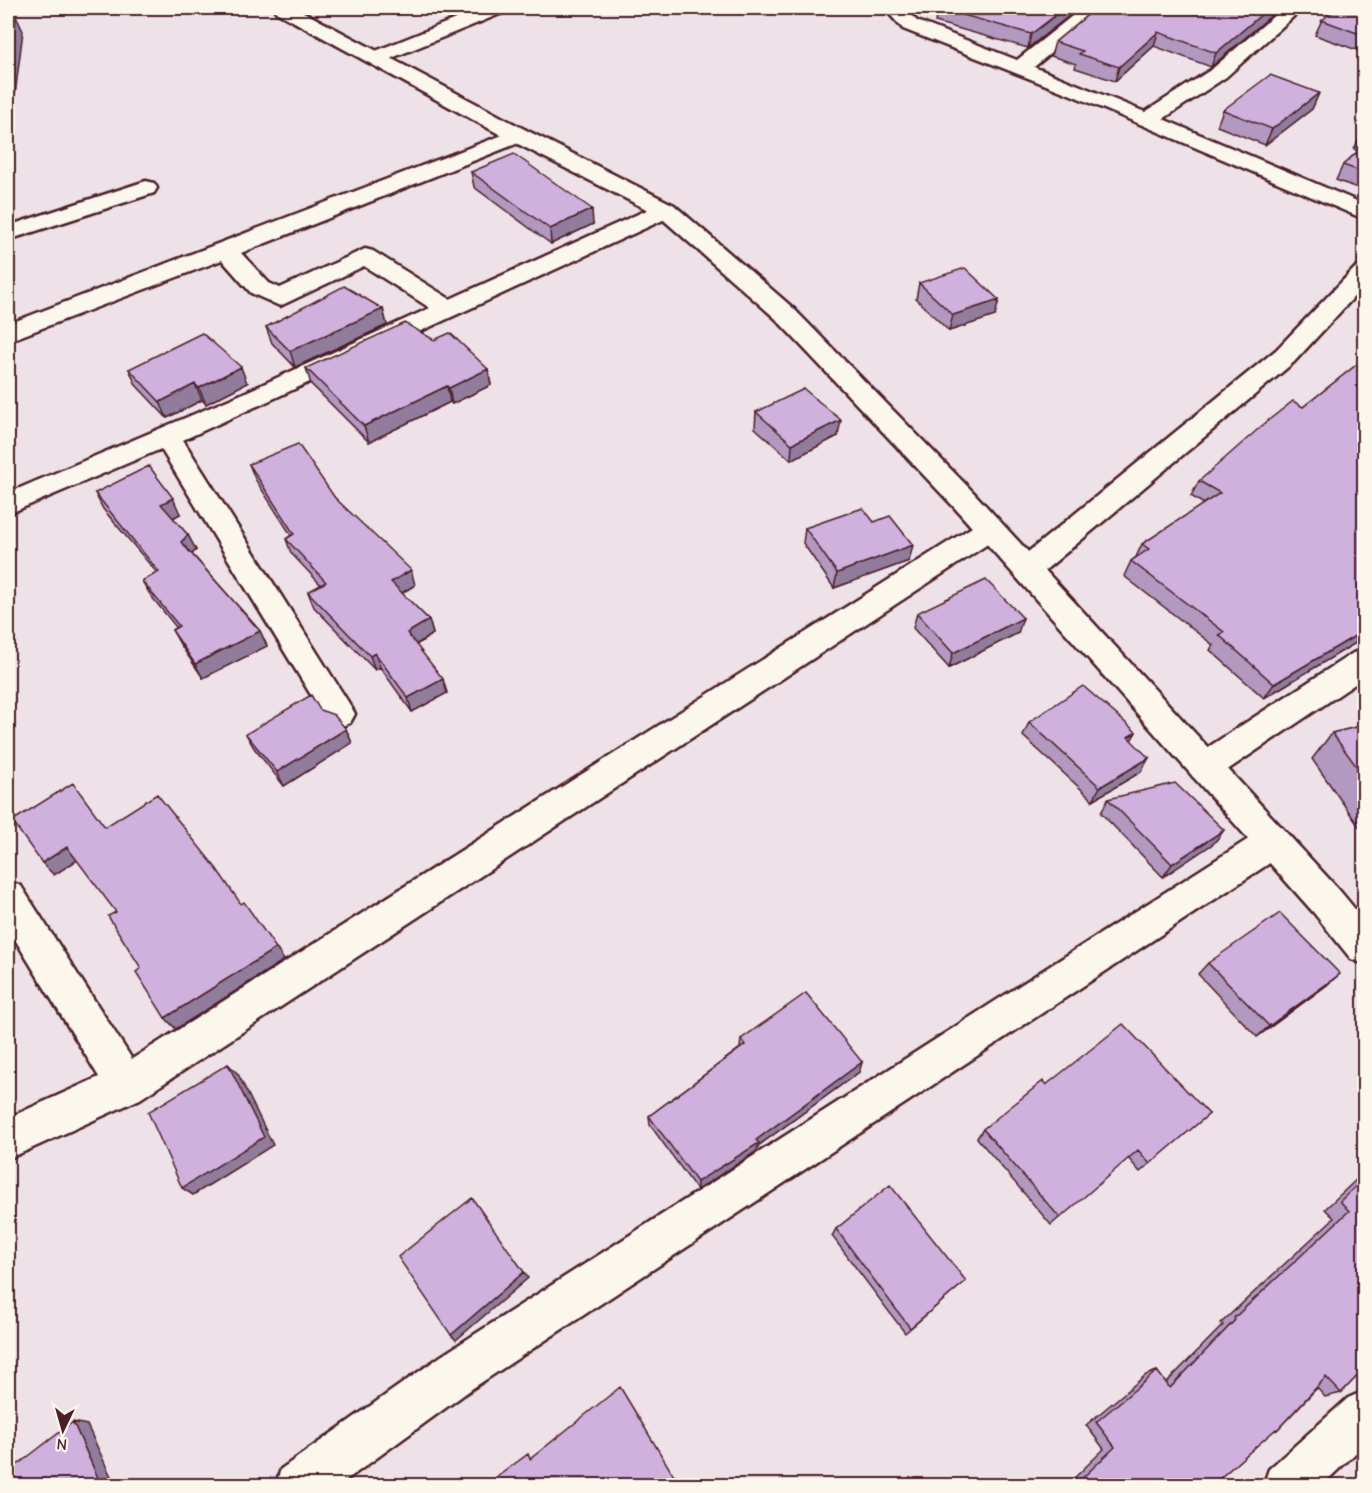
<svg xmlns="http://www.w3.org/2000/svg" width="1372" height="1493" viewBox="0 0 1372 1493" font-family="'Comic Neue',sans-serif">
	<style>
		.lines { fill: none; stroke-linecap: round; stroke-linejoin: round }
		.street-casing { stroke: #4a1f2b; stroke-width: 5 }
		.secondary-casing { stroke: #4a1f2b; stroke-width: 5 }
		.street { fill: #fbf7ec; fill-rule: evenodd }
		.secondary { fill: #fbf7ec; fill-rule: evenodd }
		.wall { fill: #b398bf; stroke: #4a1f2b; stroke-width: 1.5 }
		.shaded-wall { fill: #927c9b; stroke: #4a1f2b; stroke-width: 1.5 }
		.building { fill: #d0b1de; stroke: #4a1f2b; stroke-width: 1.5 }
	</style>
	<rect width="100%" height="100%" fill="#eee2e8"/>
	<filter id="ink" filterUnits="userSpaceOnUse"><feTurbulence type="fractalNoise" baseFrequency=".0167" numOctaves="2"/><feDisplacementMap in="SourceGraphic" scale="12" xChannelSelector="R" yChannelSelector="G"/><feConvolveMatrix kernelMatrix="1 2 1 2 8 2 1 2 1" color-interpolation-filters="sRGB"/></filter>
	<g filter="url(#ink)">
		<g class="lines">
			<defs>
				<path id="street" d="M483 8H507L505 12 382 62H368L365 58 368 54Z
					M888 8H907L906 10 917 21 1017 60 1082 8H1102L1100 12 1034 67 1145 112 1212 69 1283 8H1303L1226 77 1163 119 1364 204V219L1069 94 903 29 886 10Z
					M518 129 526 130 529 135 526 140 241 253 269 283 280 288 365 249 373 251 450 299 658 205 666 203 674 205 677 210 674 215 183 440 350 705 355 714 350 723 339 727 328 723 161 449 8 514V493L237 396 430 308 364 266 280 306 251 293 222 260 8 341V324Z
					M146 181 154 183 157 188 154 193 8 240V226Z
					M1364 265V286L1294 362 1037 577 1027 580 1017 577 1012 569 1017 561 1276 350 1356 267Z
					M990 519 1000 522 1004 529 1000 536 140 1099 26 1151 12 1157 8 1155V1118L99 1077 8 928V881L21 886 132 1059 980 522Z
					M1364 650V678L1217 777 1205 781 1193 777 1188 767 1193 757 1353 653Z
					M1273 827 1285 831 1290 842 1285 853 473 1388 338 1486H275L281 1469 441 1356 1261 831Z
					M1364 1391V1445L1321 1486H1263L1269 1469 1348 1398Z"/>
				<path id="secondary" d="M274 8H296L526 130 674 205 793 308 974 493 1340 891 1364 920V964L1351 959 1314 913 954 507 775 318 658 215 510 140 276 12Z"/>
			</defs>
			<!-- street casing -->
			<use href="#street" class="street-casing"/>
			<!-- secondary casing -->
			<use href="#secondary" class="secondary-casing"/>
			<!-- street -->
			<use href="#street" class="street"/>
			<!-- secondary -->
			<use href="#secondary" class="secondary"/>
		</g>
		<!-- wall -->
		<path class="wall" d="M938 8H1079L1028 48 935 22Z
			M1096 8H1280L1211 67 1154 46 1115 81 1075 68 1076 64 1051 56 1055 42Z
			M1365 8V53L1315 35 1322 20Z
			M1319 93 1312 109 1265 145 1217 126 1223 110Z
			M1365 131V191L1336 180 1343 165 1358 151 1354 149 1362 134Z
			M471 172 593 224 551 244 474 187Z
			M919 283 995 316 949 331 916 299Z
			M383 309 387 325 295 367 272 343 266 327Z
			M1365 358V635L1359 641 1264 698 1210 650 1213 645 1124 576 1131 561 1136 557 1142 544 1204 504 1191 496 1199 481 1303 407Z
			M306 368 488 369 491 385 452 404 450 402 369 442 311 384Z
			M129 369 247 383 206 404 202 400 167 418 136 385Z
			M756 412 838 436 791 460 755 428Z
			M249 464 335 498 415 585 402 593 429 620 433 634 416 645 447 693 412 712 380 667 375 670 314 607 308 592 321 585 291 553 286 539 291 535 255 479Z
			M95 493 180 514 173 518 188 535 196 550 192 554 260 631 267 646 203 678 180 644 172 630 176 627 151 596 142 581 157 573 103 509Z
			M805 528 909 561 834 588 803 543Z
			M917 613 1018 633 949 668 913 628Z
			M320 710 346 729 352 743 284 786 254 748 246 734Z
			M1029 722 1136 732 1131 740 1141 772 1093 800 1023 736Z
			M1365 725V835L1312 759 1332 733Z
			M1108 799 1224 830 1214 843 1163 877 1101 813Z
			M1208 963 1327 985 1257 1037 1198 974Z
			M741 1039 862 1062 859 1072 758 1146 757 1151 697 1190 650 1125 649 1116 740 1048Z
			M1046 1085 1209 1114 1140 1172 1128 1158 1051 1225 977 1138 983 1129Z
			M1365 1174V1368L1341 1393 1325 1397 1317 1388 1277 1430 1273 1431 1212 1485H1067L1104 1449 1086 1425 1146 1375 1157 1371 1166 1383 1223 1325 1221 1323 1334 1218 1325 1209 1359 1177Z
			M836 1229 966 1281 905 1333 832 1236Z"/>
		<!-- shaded-wall -->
		<path class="shaded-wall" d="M1065 8H1079L1028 48 1031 34Z
			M1269 8H1280L1211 67 1216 53Z
			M16 16 23 31 11 127 8 128V83Z
			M1158 32 1154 46 1115 81 1119 67Z
			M1319 93 1312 109 1265 145 1272 129Z
			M592 209 593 224 551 244 550 229Z
			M999 300 995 316 949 331 953 315Z
			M383 309 387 325 295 367 290 351Z
			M241 367 247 383 206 404 199 388Z
			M488 369 491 385 452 404 449 388Z
			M195 384 202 400 167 418 160 402Z
			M447 386 450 402 369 442 364 426Z
			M841 420 838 436 791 460 792 444Z
			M173 498 180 514 169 520 161 504Z
			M188 535 196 550 189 557 181 542Z
			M913 545 909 561 834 588 837 573Z
			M411 570 415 585 395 597 391 582Z
			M1023 618 1018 633 949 668 953 653Z
			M429 620 433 634 412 647 407 633Z
			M1365 630V635L1359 641 1264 698 1274 684Z
			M260 631 267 646 203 678 195 664Z
			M375 653 380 667 375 670 370 656Z
			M443 679 447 693 412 712 408 698Z
			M346 729 352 743 284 786 277 772Z
			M1136 732 1128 746V737Z
			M1149 758 1141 772 1093 800 1100 787Z
			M1224 830 1214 843 1163 877 1172 864Z
			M67 847 79 859 54 875 42 863Z
			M276 948 284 960 176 1029 165 1018Z
			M1340 974 1327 985 1257 1037 1269 1026Z
			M862 1062 859 1072 758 1146 757 1151 697 1190V1182L756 1140Z
			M228 1064 238 1074 273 1145 193 1195 182 1188Z
			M524 1272 528 1278 456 1340 451 1335Z
			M73 1422 87 1425 115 1485H101Z
			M674 1476V1477L665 1485H663Z"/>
		<!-- building -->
		<path class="building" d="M938 8H1065L1031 34Z
			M1096 8H1269L1216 53 1158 32 1119 67 1079 54 1083 51 1055 42Z
			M1338 8H1365V36L1322 20Z
			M16 16 8 83V17Z
			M1270 75 1319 93 1272 129 1223 110Z
			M1365 145V173L1343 165Z
			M514 154 592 209 550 229 471 172Z
			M965 268 999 300 953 315 919 283Z
			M344 286 383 309 290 351 266 327Z
			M405 323 434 340 450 333 488 369 449 388 447 386 364 426 306 368Z
			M202 333 241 367 199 388 195 384 160 402 129 369Z
			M1365 358V630L1274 684 1219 635 1224 632 1131 561 1149 549 1142 544 1220 493 1199 481 1265 423 1293 401 1303 407Z
			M804 389 841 420 792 444 756 412Z
			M298 444 335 498 411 570 391 582 429 620 407 633 443 679 408 698 375 653 370 656 308 592 326 582 286 539 294 534 249 464Z
			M149 466 173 498 161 504 188 535 181 542 260 631 195 664 172 630 179 626 142 581 159 572 95 493Z
			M863 508 874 522 890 516 913 545 837 573 805 528Z
			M986 580 1023 618 953 653 917 613Z
			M1083 686 1136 732 1128 737 1149 758 1100 787 1029 722Z
			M311 695 320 710 334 715 346 729 277 772 246 734Z
			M1365 725V778L1332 733Z
			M73 783 105 827 157 794 216 868 241 904 244 902 276 948 165 1018 136 972 141 968 108 916 116 912 67 847 42 863 12 821Z
			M1175 783 1224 830 1172 864 1108 799Z
			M1280 913 1340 974 1269 1026 1208 963Z
			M806 993 862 1062 756 1140 759 1143 697 1182 649 1116 745 1045 741 1039Z
			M1123 1024 1209 1114 1150 1164 1138 1150 1060 1218 983 1129 1043 1081 1046 1085Z
			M228 1064 264 1137 182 1188 148 1112Z
			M1365 1178V1368L1341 1393 1326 1377 1277 1430 1276 1429 1212 1485H1075L1115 1447 1096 1422 1157 1371 1170 1388 1235 1320 1234 1318 1349 1211 1340 1201Z
			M890 1185 966 1281 910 1328 836 1229Z
			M472 1198 524 1272 451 1335 398 1257Z
			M620 1387 674 1476 663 1485H486L528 1454 530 1459Z
			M73 1422 101 1485H8V1472Z"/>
	</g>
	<!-- margin -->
	<rect width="1372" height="1493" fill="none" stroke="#fbf7ec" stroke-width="30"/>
	<rect x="15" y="15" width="1342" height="1463" fill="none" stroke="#4a1f2b" stroke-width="2" filter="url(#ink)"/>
	<!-- north arrow -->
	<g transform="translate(63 1430) rotate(185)" stroke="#fbf7ec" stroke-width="4.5" paint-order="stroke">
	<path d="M0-4.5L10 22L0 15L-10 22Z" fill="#4a1f2b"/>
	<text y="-9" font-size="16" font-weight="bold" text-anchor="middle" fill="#4a1f2b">N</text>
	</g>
</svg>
